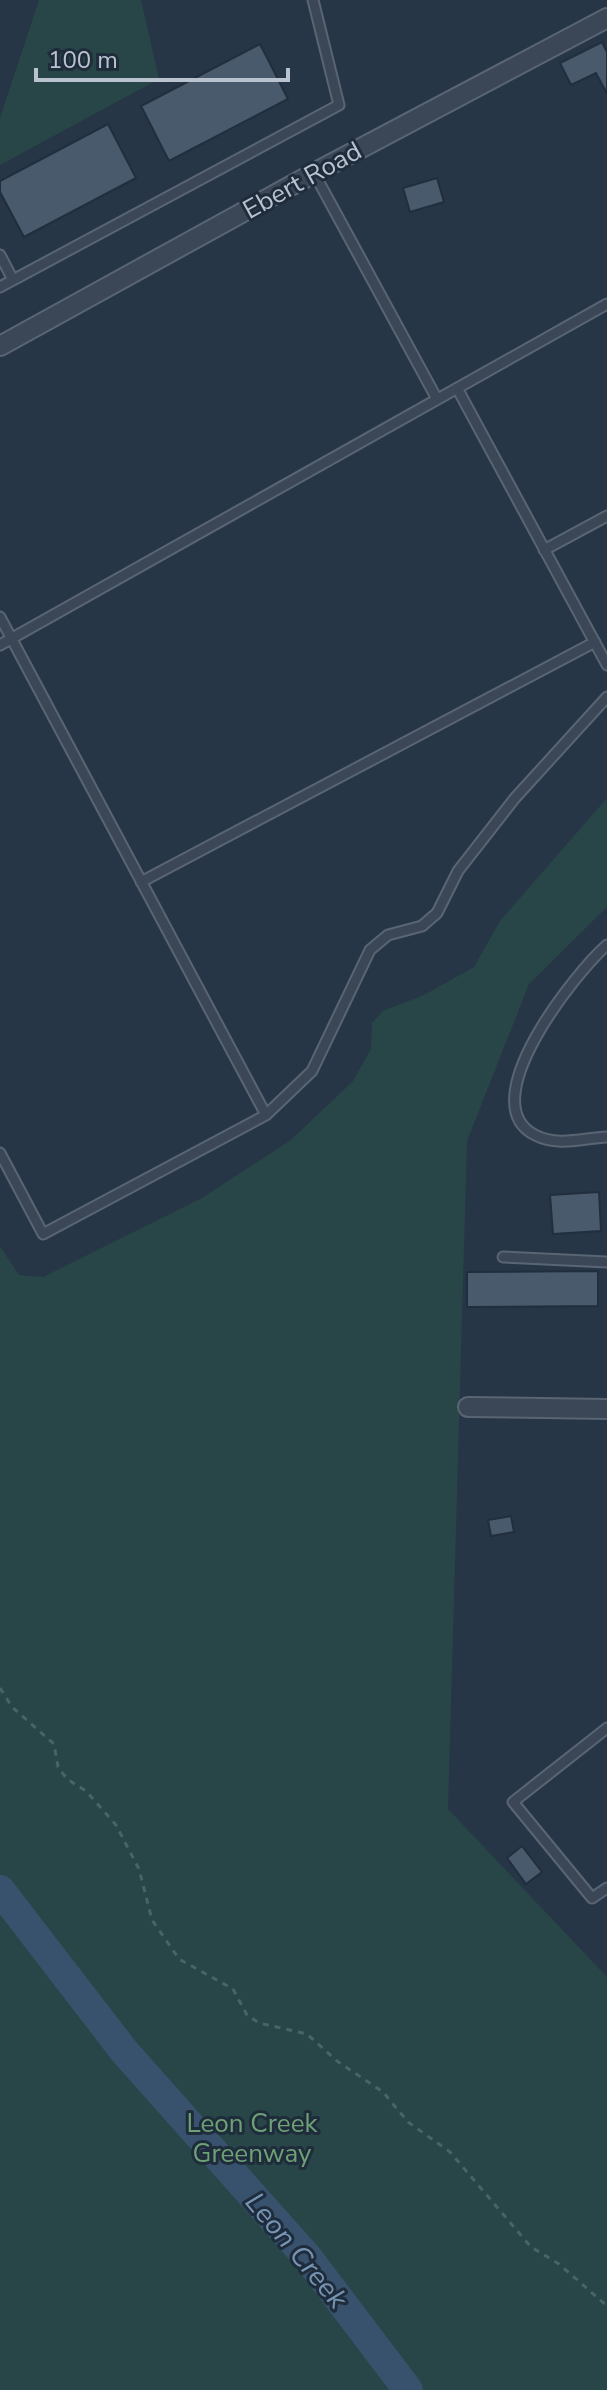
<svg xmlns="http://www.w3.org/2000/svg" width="607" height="2390" viewBox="0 0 607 2390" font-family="'Nunito Sans',sans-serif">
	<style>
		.green { fill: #284647 }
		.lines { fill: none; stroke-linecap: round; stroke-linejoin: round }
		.river { stroke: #38526e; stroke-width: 30 }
		.building { fill: #495a6d; stroke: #212e3d; stroke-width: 2 }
		.service-casing { stroke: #596573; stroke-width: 13 }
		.minor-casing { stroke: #596573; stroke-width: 22 }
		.path { stroke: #486466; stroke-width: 3; stroke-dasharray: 6 6; stroke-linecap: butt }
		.service { stroke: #3b4756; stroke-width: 9 }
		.minor { stroke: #3b4756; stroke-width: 18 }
		.labels { text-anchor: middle; stroke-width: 6; stroke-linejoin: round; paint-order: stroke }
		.street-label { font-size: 26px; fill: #b9c2cf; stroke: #1f2c3b }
		.park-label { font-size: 26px; fill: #6ea176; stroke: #1f2c3b }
		.water-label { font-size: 28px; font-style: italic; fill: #7695b4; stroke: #1f2c3b }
	</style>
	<rect width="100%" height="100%" fill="#263646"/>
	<!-- green -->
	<path class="green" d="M39 0H141L159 79 0 165V118Z
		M607 798V907L529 984 467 1141 448 1809 607 1977V2390H0V1246L19 1275 43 1277 202 1198 291 1140 353 1081 371 1049 372 1023 383 1011 424 995 474 967 500 921Z"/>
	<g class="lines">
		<!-- river -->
		<path class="river" d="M0 1890 124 2051 308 2258 408 2390"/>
	</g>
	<!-- building -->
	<path class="building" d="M602 42 607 52V94L596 73 571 85 560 63Z
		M260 44 288 99 169 161 141 106Z
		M108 124 136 178 24 237 0 192V181Z
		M437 178 444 202 410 212 403 188Z
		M599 1192 601 1231 553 1234 550 1195Z
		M598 1271V1306L467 1307V1272Z
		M511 1516 514 1532 491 1536 488 1520Z
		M522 1846 542 1872 526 1884 507 1858Z"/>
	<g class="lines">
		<defs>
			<path id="service" d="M314 173 437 399
				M0 255 13 280
				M0 287 339 105 313 0
				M457 388 607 665
				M544 550 607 516
				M0 617 266 1115
				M0 645 607 304
				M141 882 595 642
				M607 945C575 973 471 1103 535 1135 558 1147 583 1138 607 1137
				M0 1153 43 1234 266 1115 312 1071 370 950 388 935 422 926 437 913 458 871 515 798 607 697
				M503 1257 607 1262
				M607 1728 513 1802 592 1898 607 1888"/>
			<path id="minor" d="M0 346 314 173 607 18
				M468 1407 607 1409"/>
		</defs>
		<!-- service casing -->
		<use href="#service" class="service-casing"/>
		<!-- minor casing -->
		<use href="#minor" class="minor-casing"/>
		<!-- path -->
		<path class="path" d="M0 1688 12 1707 54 1744 58 1767 67 1779 86 1791 116 1825 139 1869 152 1920 179 1959 233 1989 247 2015 259 2023 307 2034 337 2061 383 2092 408 2122 450 2152 531 2247 559 2264 607 2306"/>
		<!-- service -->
		<use href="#service" class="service"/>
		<!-- minor -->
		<use href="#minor" class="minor"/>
	</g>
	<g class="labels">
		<!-- street labels -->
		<g class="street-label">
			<text transform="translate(302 180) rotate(-29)" y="9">Ebert Road</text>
		</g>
		<!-- park labels -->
		<g class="park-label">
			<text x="252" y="2132">Leon Creek<tspan x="252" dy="30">Greenway</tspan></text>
		</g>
		<!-- water labels -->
		<g class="water-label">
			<text transform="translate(297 2250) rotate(50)" y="10">Leon Creek</text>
		</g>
	</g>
	<!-- scale -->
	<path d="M36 68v12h252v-12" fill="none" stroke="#b9c2cf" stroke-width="4"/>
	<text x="48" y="68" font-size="24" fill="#b9c2cf" stroke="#1f2c3b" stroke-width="6" paint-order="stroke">100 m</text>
</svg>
